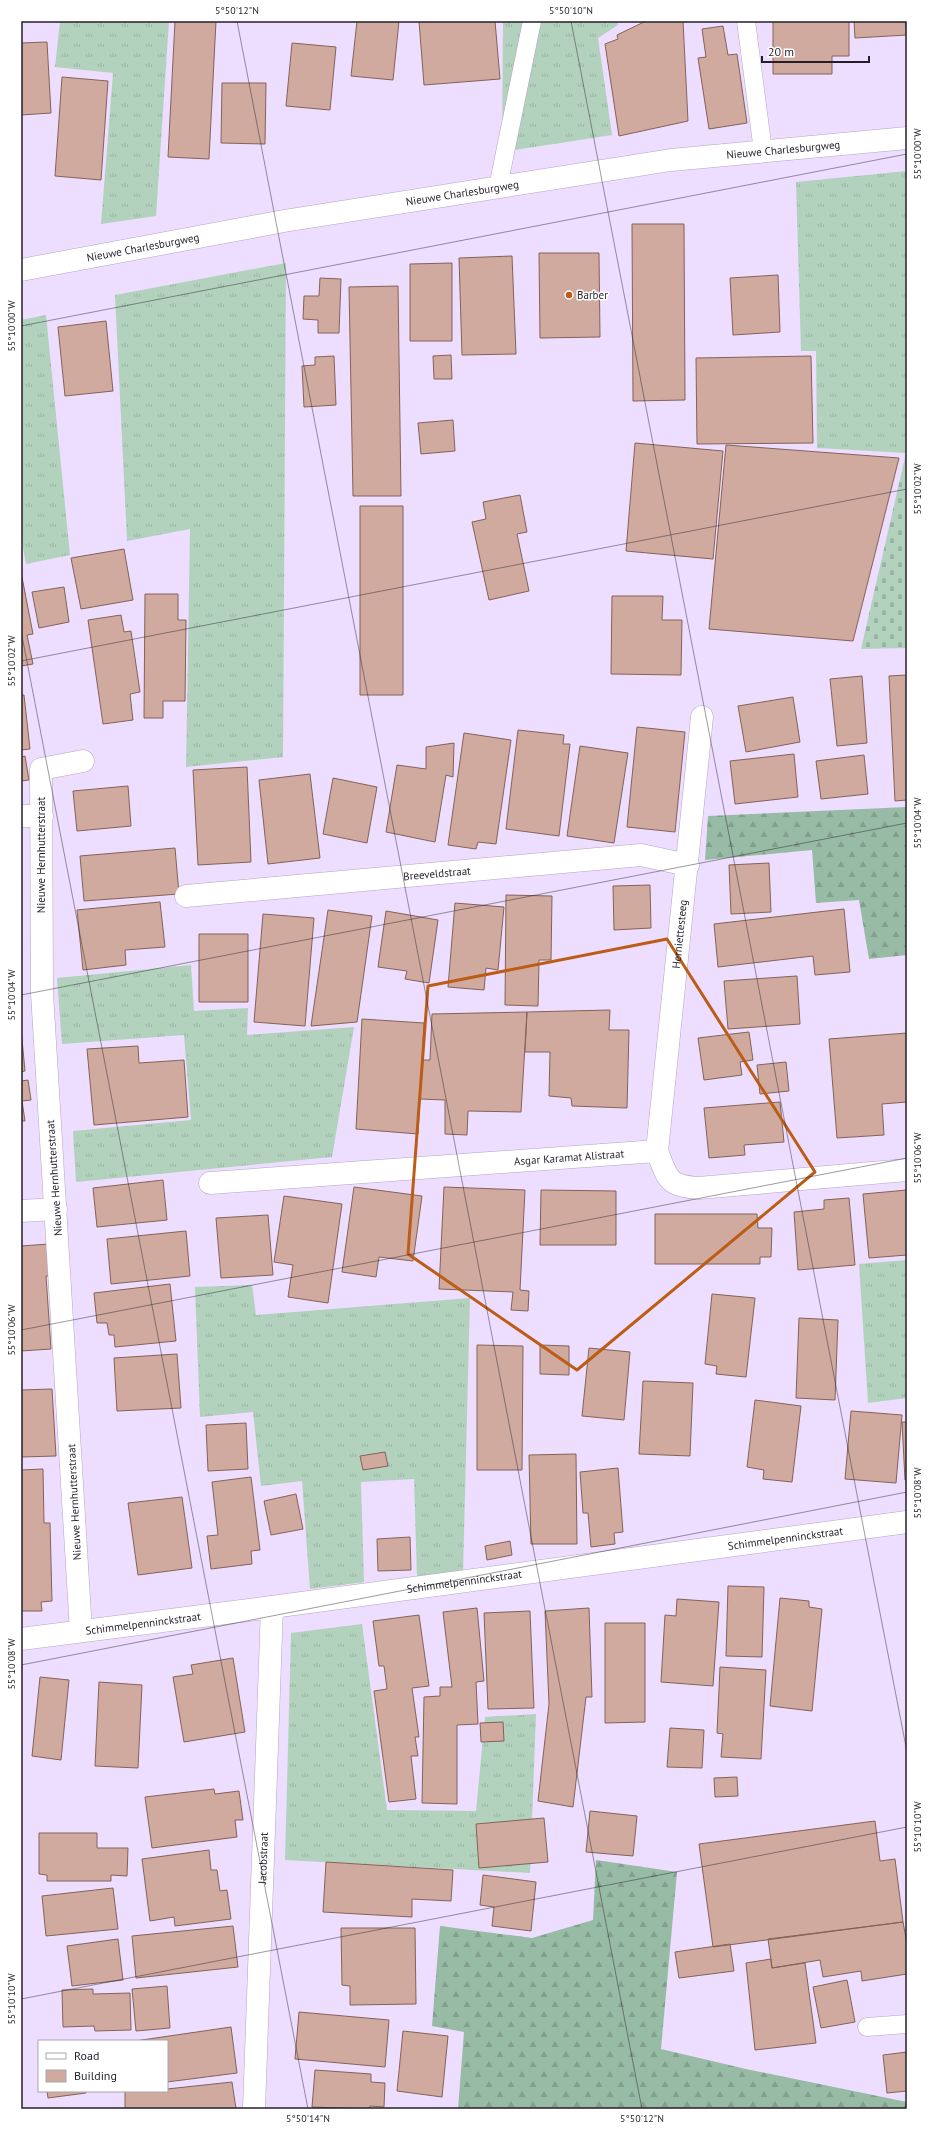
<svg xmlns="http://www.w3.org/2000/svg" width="928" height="2130" viewBox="0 0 928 2130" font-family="'PT Sans',sans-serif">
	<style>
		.grass { fill: url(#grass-tufts) }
		.forest { fill: url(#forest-firs) }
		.cemetery { fill: url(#cemetery-stones) }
		.building { fill: #d0aa9f; stroke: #846258 }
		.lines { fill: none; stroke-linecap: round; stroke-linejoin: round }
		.service-casing { stroke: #b5a5c4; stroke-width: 19 }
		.minor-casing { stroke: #b5a5c4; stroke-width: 23 }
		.service { stroke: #fff; stroke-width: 18 }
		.minor { stroke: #fff; stroke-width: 22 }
		.marked { fill: none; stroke: #bc5d16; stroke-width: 3; stroke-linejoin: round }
		.ticks { fill: none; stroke: #241e2a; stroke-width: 1; stroke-opacity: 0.45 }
		.poi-dot { fill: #bc5d16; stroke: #fff; stroke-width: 1.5 }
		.labels { text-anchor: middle; stroke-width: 3; stroke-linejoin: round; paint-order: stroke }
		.street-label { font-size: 11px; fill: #241e2a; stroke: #fff }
		.poi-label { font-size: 11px; fill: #241e2a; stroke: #fff; text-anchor: start }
		.neatline { fill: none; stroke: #241e2a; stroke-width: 1.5 }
		.ticks-label { font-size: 10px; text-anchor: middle; fill: #241e2a }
	</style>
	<defs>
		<pattern id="grass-tufts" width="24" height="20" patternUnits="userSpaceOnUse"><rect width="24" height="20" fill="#b3d2be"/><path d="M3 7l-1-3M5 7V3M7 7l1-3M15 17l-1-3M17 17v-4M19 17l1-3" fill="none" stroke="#9ab4a3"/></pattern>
		<pattern id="forest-firs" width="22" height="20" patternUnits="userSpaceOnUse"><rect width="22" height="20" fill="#97bba4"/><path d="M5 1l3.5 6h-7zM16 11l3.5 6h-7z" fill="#82a08d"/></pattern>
		<pattern id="cemetery-stones" width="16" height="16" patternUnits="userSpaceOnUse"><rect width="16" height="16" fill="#b3d2be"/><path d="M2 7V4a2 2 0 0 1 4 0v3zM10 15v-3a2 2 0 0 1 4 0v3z" fill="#9ab4a3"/></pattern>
	</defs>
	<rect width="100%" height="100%" fill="#edddfe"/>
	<!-- grass -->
	<path class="grass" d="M60 21H169L156 216 101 224 113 73 55 67Z
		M503 21H618V25L598 38 612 135 502 152Z
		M907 171 906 453 817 448 816 351H801L796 182Z
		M286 263 283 757 186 767 190 529 127 541 115 295Z
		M46 315 70 555 26 564 21 537V320Z
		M191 965 194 1011 248 1008 247 1035 354 1027 332 1157 76 1182 73 1131 191 1120 184 1035 62 1044 57 978Z
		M907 1260V1398L868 1403 859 1264Z
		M252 1285 256 1315 470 1298 463 1573 417 1578 414 1479 361 1482 364 1582 310 1589 302 1481 261 1486 253 1412 200 1417 195 1287Z
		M362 1624 387 1810 476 1811 485 1717 536 1714 530 1873 285 1860 291 1633Z"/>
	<!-- forest -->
	<path class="forest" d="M907 807V955L869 959 859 900 816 903 812 850 705 860 708 816Z
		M596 1860 677 1872 661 2049 746 2069 907 2102V2109H458L464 2032 432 2026 440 1926 532 1938 593 1920Z"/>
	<!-- cemetery -->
	<path class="cemetery" d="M906 422 907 648 861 649 906 453Z"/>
	<!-- building -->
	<path class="building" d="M175 21H216L209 159 168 157Z
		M357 21H399L393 80 351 76Z
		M419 21H495L500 79 424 85Z
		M646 21H683L688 121 619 136 605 44 618 39 617 35Z
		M773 21H849V56H832V74H773Z
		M854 21H907V35L855 38Z
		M723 26 728 55 737 54 747 123 709 129 698 58 706 57 702 29Z
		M47 42 51 113 21 115V43Z
		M292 43 336 47 330 110 286 106Z
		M62 77 108 81 101 180 55 176Z
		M222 83H266L265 144 221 143Z
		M632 224H684L685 400 633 401Z
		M539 253H599L600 337 540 338Z
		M512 256 516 354 462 355 459 258Z
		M452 263V341H410V264Z
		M778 275 780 332 733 335 730 278Z
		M320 278 341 279 339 333H318V320L303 319 304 296H319Z
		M398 286 401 496H353L349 287Z
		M106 321 113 391 65 396 58 327Z
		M451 355 452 379H434L433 356Z
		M334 356 336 405 304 407 302 366 315 365V357Z
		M811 356 813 443 697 444 696 358Z
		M453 420 455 451 421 454 418 423Z
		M635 443 723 451 713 559 626 551Z
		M726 445 899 458 853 641 709 629Z
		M520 495 527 532 517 534 529 591 489 600 472 522 486 519 483 502Z
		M360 506H403V695H360Z
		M124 549 133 600 81 609 71 558Z
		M21 572 33 634 27 635 33 664 21 666Z
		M64 587 69 622 39 628 32 592Z
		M145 594H178V620H186L185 701H163V718H144Z
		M612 596H663L662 620H682L681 675 611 674Z
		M121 615 124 632 131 631 140 692 130 694 133 720 103 724 88 620Z
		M907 675V800L895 801 889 676Z
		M862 676 867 743 837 746 830 679Z
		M21 695H24L30 749 21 750Z
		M793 697 800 742 746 752 738 706Z
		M637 727 685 732 675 832 627 827Z
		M518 730 564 735 563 744H570L559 836 506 829Z
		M464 733 511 740 496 844 478 842 476 849 448 845Z
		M454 743 453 777 446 775 435 842 386 832 397 765 426 769V747Z
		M580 746 628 753 614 843 567 836Z
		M794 754 798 797 735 804 730 761Z
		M864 755 868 794 821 799 816 761Z
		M25 756 29 780 21 781V757Z
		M247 767 251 862 198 865 193 770Z
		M310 774 320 858 268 864 259 780Z
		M333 778 377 787 367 843 323 834Z
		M128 786 131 826 77 831 73 791Z
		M175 848 179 894 84 901 80 856Z
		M769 863 771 912 731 914 729 865Z
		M650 885 651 928 614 930 613 886Z
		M506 895 552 896 551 960H539L538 1006 505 1005Z
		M160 902 165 947 125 950 126 965 83 970 77 910Z
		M455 903 504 907 498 970 486 968 484 990 448 987Z
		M844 909 850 972 815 975 813 956 718 967 714 924Z
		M328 910 372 916 357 1022 311 1026Z
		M386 911 438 920 429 983 405 979 407 971 378 967Z
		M263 914 314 918 305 1026 254 1022Z
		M199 934H248V1002H199Z
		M797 976 800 1024 728 1029 724 981Z
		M610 1010 609 1030H629L627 1108 572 1106 571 1098 549 1096 550 1052H525L527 1012Z
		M527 1012 521 1112 468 1111 467 1135 445 1134V1100L420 1099 423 1060H430L432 1014Z
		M362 1019 424 1023 418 1134 356 1129Z
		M21 1029 25 1071 21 1072Z
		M749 1032 753 1060 740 1062 742 1075 704 1080 698 1038Z
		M907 1033V1102L882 1104 884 1135 837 1138 829 1039Z
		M138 1046 139 1063 184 1060 188 1117 94 1125 87 1049Z
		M786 1062 789 1091 760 1094 757 1065Z
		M28 1080 31 1100 22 1101 25 1121H21V1081Z
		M780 1102 784 1142 744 1145 745 1155 709 1158 704 1108Z
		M163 1180 167 1220 97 1227 93 1188Z
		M354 1187 422 1196 413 1261 379 1257 376 1277 342 1272Z
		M444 1187 525 1190 520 1290 529 1291 528 1311 511 1310 513 1292 439 1289Z
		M541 1190 616 1191V1245H540Z
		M907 1190V1255L869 1258 863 1194Z
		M284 1196 342 1204 328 1303 288 1297 293 1265 274 1262Z
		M849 1198 855 1265 798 1270 794 1212 824 1209V1200Z
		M655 1214H757L758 1228H772L771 1257H760V1264H655Z
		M268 1215 273 1275 221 1278 216 1218Z
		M186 1231 190 1276 111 1284 107 1239Z
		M49 1244 51 1276H46L51 1349 21 1351V1246Z
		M170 1284 176 1341 115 1347 114 1335H109L107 1323H97L94 1293Z
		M712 1294 755 1298 746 1377 716 1374 717 1366 705 1364Z
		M799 1318 838 1320 835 1400 796 1398Z
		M477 1345 523 1346 522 1470H477Z
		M540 1345 569 1346V1375L540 1374Z
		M589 1348 630 1352 624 1420 582 1416Z
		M177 1354 181 1408 117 1411 114 1358Z
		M643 1381 693 1383 690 1456 639 1454Z
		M52 1389 56 1456 21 1457V1390Z
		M755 1400 801 1406 792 1482 763 1479 764 1470 747 1467Z
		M851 1411 902 1415 896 1483 845 1479Z
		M902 1422H907V1480H905Z
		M246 1423 248 1469 208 1471 206 1425Z
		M385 1452 388 1466 363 1470 360 1456Z
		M576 1454 577 1544H531L529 1455Z
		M618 1468 623 1532 614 1533 615 1544 591 1547 588 1513H583L580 1472Z
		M43 1469 44 1523H50L52 1601 41 1602 42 1611H21V1470Z
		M251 1477 260 1550 251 1551 252 1564 211 1569 207 1536 218 1535 212 1482Z
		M296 1494 303 1529 271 1535 264 1501Z
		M182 1497 192 1568 138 1575 128 1503Z
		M410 1537 411 1570 378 1571 377 1539Z
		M510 1541 512 1555 487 1560 485 1546Z
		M728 1586 764 1587 762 1657 726 1656Z
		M780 1598 809 1601V1607L822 1609 812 1711 770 1706Z
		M677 1599 719 1602 713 1686 661 1682 665 1615 676 1616Z
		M477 1608 484 1681 476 1682 478 1724 457 1725V1804L422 1803 424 1697 440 1696V1687H452L443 1612Z
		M589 1608 592 1697H586L573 1807 538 1801 549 1704 545 1611Z
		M530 1611 534 1708 488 1709 484 1613Z
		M419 1615 429 1686 412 1688 419 1737H415L418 1756H411L416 1799 389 1802 374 1691 387 1689 384 1666H379L373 1621Z
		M605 1623H645V1722L605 1723Z
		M233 1658 245 1732 184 1742 173 1677 193 1674 191 1665Z
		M720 1667 766 1670 761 1759 721 1757 723 1734 717 1733Z
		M40 1677 69 1680 61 1760 32 1756Z
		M99 1682 142 1685 138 1768 95 1766Z
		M503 1722 504 1741 481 1742 480 1723Z
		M670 1728 704 1730 702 1768 667 1767Z
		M737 1777 738 1796 715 1797 714 1778Z
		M214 1789 215 1794 239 1791 243 1820H235L237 1837 152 1848 145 1797Z
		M590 1811 637 1816 633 1856 586 1852Z
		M544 1818 548 1862 479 1868 476 1824Z
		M875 1821 880 1861 895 1859 903 1922 713 1947 699 1844Z
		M39 1833H97V1848H128L127 1876 111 1875V1881H47V1875L39 1874Z
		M209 1850 211 1870H217L220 1891 227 1890 231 1919 175 1926 174 1917 150 1921 142 1859Z
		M326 1862 453 1870 451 1901 412 1899V1917L323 1912Z
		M483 1875 536 1882 531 1931 492 1926 494 1907 480 1905Z
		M113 1888 118 1929 46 1936 42 1896Z
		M903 1922 907 1944V1974L862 1981 861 1971 823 1977 820 1960 772 1968 768 1939Z
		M233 1926 238 1967 136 1978 132 1936Z
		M341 1928H415L416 2004 350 2005V1986L342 1985Z
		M118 1939 123 1980 72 1986 67 1946Z
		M730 1944 734 1971 679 1978 675 1952Z
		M771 1959 772 1968 805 1963 816 2043 755 2050 746 1963Z
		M847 1980 855 2022 821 2028 813 1987Z
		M167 1986 170 2028 136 2031 132 1989Z
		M93 1989V1994L130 1993 131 2030 95 2031 94 2026 63 2027 62 1990Z
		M299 2012 389 2020 385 2067 295 2059Z
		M231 2027 237 2073 167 2082V2041H135Z
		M403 2031 448 2036 442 2097 397 2091Z
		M907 2052V2091L887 2093 883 2055Z
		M315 2070 371 2074V2082L385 2083 384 2107 370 2106V2109L312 2107Z
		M232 2082 236 2109H125V2091H167V2089Z
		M47 2091H86V2093L48 2098Z"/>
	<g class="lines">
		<defs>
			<path id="service" d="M746 21 763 151
				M498 187 532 21
				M867 2027 907 2024"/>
			<g id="minor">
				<path id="s1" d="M21 270 284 221 671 160 907 138"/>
				<path d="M21 816H42"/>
				<path id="s2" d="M186 896 641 855 688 865"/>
				<path id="s3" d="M657 1151 702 717"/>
				<path id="s4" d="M210 1183 657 1151C668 1179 667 1186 699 1188L907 1170"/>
				<path d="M21 1211 56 1209"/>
				<path d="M81 1631 42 993 41 769 83 761"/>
				<path id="s5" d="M21 1639 272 1607 907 1522"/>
				<path id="s6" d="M254 2109 272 1607"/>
			</g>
		</defs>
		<!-- service casing -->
		<use href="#service" class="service-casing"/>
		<!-- minor casing -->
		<use href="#minor" class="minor-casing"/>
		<!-- service -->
		<use href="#service" class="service"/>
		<!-- minor -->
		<use href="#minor" class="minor"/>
	</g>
	<!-- marked area -->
	<path class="marked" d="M667 939 815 1172 577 1370 408 1254 428 986Z"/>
	<!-- ticks -->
	<path class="ticks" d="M237 21 642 2109M571 21 907 1752M905 21 907 33M21 326 907 154M21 631 308 2109M21 661 907 489M21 995 907 823M21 1330 907 1158M21 1665 907 1492M21 1999 907 1827"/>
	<!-- markers -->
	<circle class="poi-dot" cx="569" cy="295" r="4"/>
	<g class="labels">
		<!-- street labels -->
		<g class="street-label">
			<text dy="4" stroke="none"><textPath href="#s1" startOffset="772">Nieuwe Charlesburgweg</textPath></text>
			<text dy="4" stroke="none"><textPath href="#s1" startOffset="448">Nieuwe Charlesburgweg</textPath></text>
			<text dy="4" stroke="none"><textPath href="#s1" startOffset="124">Nieuwe Charlesburgweg</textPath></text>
			<text transform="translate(41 855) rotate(-90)" y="4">Nieuwe Hernhutterstraat</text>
			<text dy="4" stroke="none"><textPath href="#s2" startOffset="252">Breeveldstraat</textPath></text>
			<text dy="4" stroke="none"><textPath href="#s3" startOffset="218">Herniettesteeg</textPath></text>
			<text dy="4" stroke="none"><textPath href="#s4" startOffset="360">Asgar Karamat Alistraat</textPath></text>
			<text transform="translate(54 1178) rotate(-94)" y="4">Nieuwe Hernhutterstraat</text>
			<text transform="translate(74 1502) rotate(-93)" y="4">Nieuwe Hernhutterstraat</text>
			<text dy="4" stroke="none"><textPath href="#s5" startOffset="771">Schimmelpenninckstraat</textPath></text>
			<text dy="4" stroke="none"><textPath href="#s5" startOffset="447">Schimmelpenninckstraat</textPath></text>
			<text dy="4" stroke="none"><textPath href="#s5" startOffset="123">Schimmelpenninckstraat</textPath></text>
			<text dy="4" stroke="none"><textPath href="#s6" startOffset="251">Jacobstraat</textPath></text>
		</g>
		<!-- poi labels -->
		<g class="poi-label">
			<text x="577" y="299">Barber</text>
		</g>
	</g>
	<!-- border -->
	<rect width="928" height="2130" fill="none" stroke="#ffffff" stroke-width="44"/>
	<!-- legend -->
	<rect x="38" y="2040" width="130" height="52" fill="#ffffff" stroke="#a7a5aa"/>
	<rect x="46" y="2053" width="20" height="6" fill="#ffffff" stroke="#a7a5aa"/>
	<text x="74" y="2060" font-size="12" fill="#241e2a">Road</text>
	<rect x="46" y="2070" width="20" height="12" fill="#d0aa9f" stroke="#a7a5aa"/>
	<text x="74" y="2080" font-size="12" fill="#241e2a">Building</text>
	<!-- scale -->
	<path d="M762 56v6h107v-6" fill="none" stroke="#241e2a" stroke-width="2"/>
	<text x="768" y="56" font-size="12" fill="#241e2a" stroke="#ffffff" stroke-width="3" paint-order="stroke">20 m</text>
	<rect x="22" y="22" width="884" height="2086" class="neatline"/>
	<g class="ticks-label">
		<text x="237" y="14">5°50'12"N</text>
		<text x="571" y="14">5°50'10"N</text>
		<text transform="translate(917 154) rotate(-90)" y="4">55°10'00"W</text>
		<text transform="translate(11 326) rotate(-90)" y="4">55°10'00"W</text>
		<text transform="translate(917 489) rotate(-90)" y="4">55°10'02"W</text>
		<text transform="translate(11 661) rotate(-90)" y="4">55°10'02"W</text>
		<text transform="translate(917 823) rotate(-90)" y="4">55°10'04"W</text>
		<text transform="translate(11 995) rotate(-90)" y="4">55°10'04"W</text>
		<text transform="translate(917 1158) rotate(-90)" y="4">55°10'06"W</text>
		<text transform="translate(11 1330) rotate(-90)" y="4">55°10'06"W</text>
		<text transform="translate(917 1493) rotate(-90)" y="4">55°10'08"W</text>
		<text transform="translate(11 1664) rotate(-90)" y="4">55°10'08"W</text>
		<text transform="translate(917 1827) rotate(-90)" y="4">55°10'10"W</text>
		<text transform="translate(11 1999) rotate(-90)" y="4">55°10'10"W</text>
		<text x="308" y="2122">5°50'14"N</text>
		<text x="642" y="2122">5°50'12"N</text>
	</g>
</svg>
